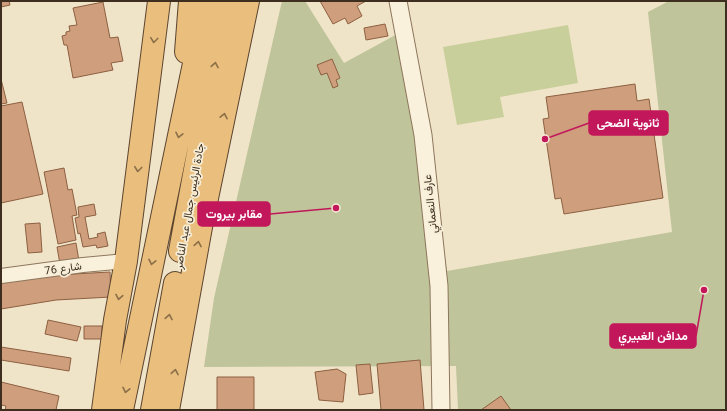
<svg xmlns="http://www.w3.org/2000/svg" width="727" height="411" viewBox="0 0 727 411" font-family="Georgia,Vazirmatn,serif">
	<style>
		.green { fill: #c9cf9b }
		.cemetery { fill: #bfc49a }
		.building { fill: #cf9f7d; stroke: #8d5f41 }
		.lines { fill: none; stroke-linecap: round; stroke-linejoin: round }
		.minor-casing { stroke: #8d765c; stroke-width: 16 }
		.tertiary-casing { stroke: #8d765c; stroke-width: 19 }
		.trunk-casing { stroke: #5b4430; stroke-width: 24 }
		.minor { stroke: #faf1dc; stroke-width: 14 }
		.tertiary { stroke: #faf1dc; stroke-width: 17 }
		.trunk { stroke: #eabe7c; stroke-width: 22 }
		.oneway { stroke: #8b6f49 }
		.labels { text-anchor: middle; stroke-width: 3.5; stroke-linejoin: round; paint-order: stroke }
		.street-label { font-size: 11px; fill: #3d2e20; stroke: #f7eed8 }
		.leader { fill: none; stroke: #c2185b; stroke-width: 1.5 }
		.callout-dot { fill: #c2185b; stroke: #f7eed8; stroke-width: 1.5 }
		.callout { fill: #c2185b; stroke: #c2185b; stroke-width: 1.5 }
		.callout-label { font-size: 12px; text-anchor: middle; font-weight: bold; fill: #fff }
	</style>
	<rect width="100%" height="100%" fill="#f0e4c8"/>
	<!-- green -->
	<path class="green" d="M568 25 578 83 500 97 504 117 457 125 443 47Z"/>
	<!-- cemetery -->
	<path class="cemetery" d="M282 1H305L344 63 412 26 413 46 447 271 672 232 648 12 669 1H726V410H458L456 366 204 367 214 298Z"/>
	<!-- building -->
	<path class="building" d="M1 1H9L10 5 1 7Z
		M320 1H366L357 6 362 16 348 24 345 18 333 24Z
		M103 2 110 38 118 37 123 61 111 63 113 70 73 78 67 45H64L62 36 66 35V32L70 31 69 26 77 25 73 8Z
		M385 24 388 36 366 40 364 28Z
		M332 59 340 78 336 80 338 86 333 88 327 73 321 75 317 65Z
		M1 79 7 103 1 104Z
		M635 84 637 101 649 99 663 198 564 214 561 198 555 199 543 119 549 118 546 97Z
		M22 102 43 194 1 203V106Z
		M64 168 68 190 72 189 77 215 72 216 76 240 58 244 44 172Z
		M94 204 96 215 85 217 89 239 98 237 97 234 105 232 108 246 97 248 96 245 83 247 80 233 78 234 75 218 79 217 78 207Z
		M40 223 42 252 28 253 25 224Z
		M76 243 79 261 60 264 57 247Z
		M110 272 111 297 56 300 1 309V283L55 275Z
		M48 320 81 327 77 341 45 334Z
		M84 326H102V339H84Z
		M1 347 71 358 69 371 1 360Z
		M420 360 424 410H381L377 364Z
		M370 364 373 393 359 395 356 365Z
		M337 369 346 374 343 402 319 400 315 372Z
		M217 377H254V410H217Z
		M1 382 59 396 56 410H5L6 406 1 405Z
		M501 396 511 410H481Z"/>
	<g class="lines">
		<defs>
			<path id="minor" d="M1 276 83 265 126 261"/>
			<path id="tertiary" d="M398 1 423 135 439 286 441 410"/>
			<path id="trunk" d="M186 52 190 1
				M180 251 226 1
				M103 410 115 320 126 261 159 1
				M122 410 207 1
				M152 410 175 283
				M168 410 201 227 248 1"/>
		</defs>
		<!-- minor casing -->
		<use href="#minor" class="minor-casing"/>
		<!-- tertiary casing -->
		<use href="#tertiary" class="tertiary-casing"/>
		<!-- trunk casing -->
		<use href="#trunk" class="trunk-casing"/>
		<!-- minor -->
		<use href="#minor" class="minor"/>
		<!-- tertiary -->
		<use href="#tertiary" class="tertiary"/>
		<!-- trunk -->
		<use href="#trunk" class="trunk"/>
	</g>
	<!-- one-way arrows -->
	<defs><path id="oneway-chevron" d="M-2-3.5L2.5 0L-2 3.5" fill="none" stroke-width="1.6" stroke-linecap="round" stroke-linejoin="round"/></defs>
	<g class="oneway">
		<use href="#oneway-chevron" transform="translate(154 40) rotate(97)"/>
		<use href="#oneway-chevron" transform="translate(215 65) rotate(-80)"/>
		<use href="#oneway-chevron" transform="translate(224 116) rotate(-78)"/>
		<use href="#oneway-chevron" transform="translate(179 135) rotate(102)"/>
		<use href="#oneway-chevron" transform="translate(138 169) rotate(97)"/>
		<use href="#oneway-chevron" transform="translate(198 244) rotate(-80)"/>
		<use href="#oneway-chevron" transform="translate(152 262) rotate(102)"/>
		<use href="#oneway-chevron" transform="translate(119 297) rotate(101)"/>
		<use href="#oneway-chevron" transform="translate(169 317) rotate(-80)"/>
		<use href="#oneway-chevron" transform="translate(175 372) rotate(-80)"/>
		<use href="#oneway-chevron" transform="translate(126 390) rotate(102)"/>
	</g>
	<g class="labels">
		<!-- street labels -->
		<g class="street-label">
			<text transform="translate(430 204) rotate(-96)" y="4">عارف النعماني</text>
			<text transform="translate(189 206) rotate(-80)" y="4">جادة الرئيس جمال عبد الناصر</text>
			<text transform="translate(63 268) rotate(-8)" y="4">شارع 76</text>
		</g>
	</g>
	<!-- callouts -->
	<path class="leader" d="M545 139L589 123M336 208L270 214M704 290L696 336"/>
	<g class="callout-dot">
		<circle cx="545" cy="139" r="4"/>
		<circle cx="336" cy="208" r="4"/>
		<circle cx="704" cy="290" r="4"/>
	</g>
	<g class="callout">
		<rect x="589" y="111" width="79" height="24" rx="4"/>
		<rect x="198" y="202" width="72" height="24" rx="4"/>
		<rect x="610" y="324" width="86" height="24" rx="4"/>
	</g>
	<g class="callout-label">
		<text x="628" y="127">ثانوية الضحى</text>
		<text x="234" y="218">مقابر بيروت</text>
		<text x="653" y="340">مدافن الغبيري</text>
	</g>
	<!-- border -->
	<rect width="727" height="411" fill="none" stroke="#3d2e20" stroke-width="4"/>
</svg>
